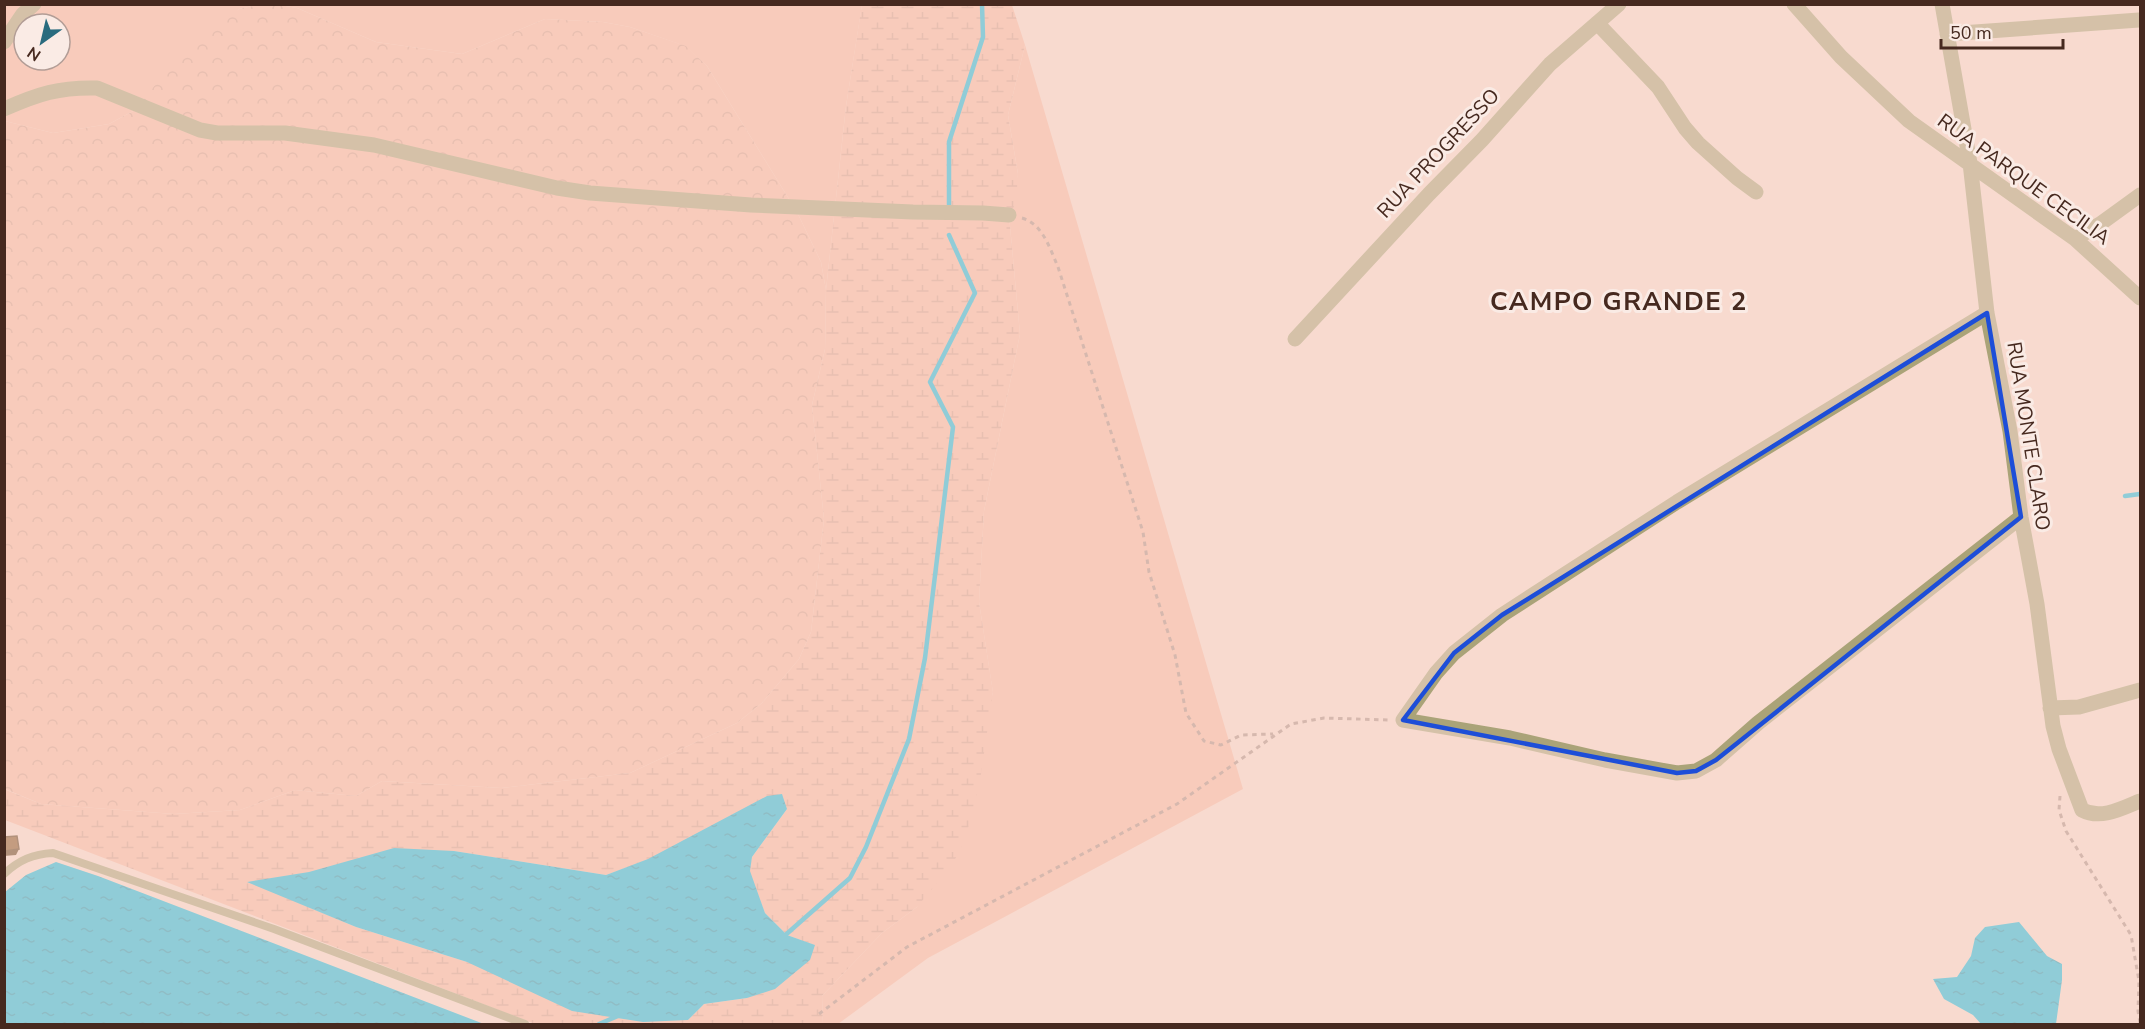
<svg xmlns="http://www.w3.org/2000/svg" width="2145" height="1029" viewBox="0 0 2145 1029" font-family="'Nunito Sans',sans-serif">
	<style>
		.green { fill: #f8b9a3; fill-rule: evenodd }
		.forest { fill: url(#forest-crowns) }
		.wetland { fill: url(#wetland-marsh); fill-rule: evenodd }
		.water { fill: url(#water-ripples) }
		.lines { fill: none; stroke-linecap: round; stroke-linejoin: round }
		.stream { stroke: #12bbe1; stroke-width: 4.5 }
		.path { stroke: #ad8f85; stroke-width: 3; stroke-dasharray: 4.5 4.5; stroke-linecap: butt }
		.service { stroke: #aaa378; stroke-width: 8 }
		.minor { stroke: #aaa378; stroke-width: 15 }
		.shaded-wall { fill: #5d3916 }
		.building { fill: #855120; stroke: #5d3916; stroke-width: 1.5 }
		.marked { fill: none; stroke: #1d4ed8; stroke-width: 4.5; stroke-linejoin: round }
		.labels { text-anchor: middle; stroke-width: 6; stroke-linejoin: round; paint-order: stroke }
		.street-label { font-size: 20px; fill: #46291f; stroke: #faebe5 }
		.district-label { font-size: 26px; font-weight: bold; letter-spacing: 1.5px; fill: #46291f; stroke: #faebe5 }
	</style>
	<defs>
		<pattern id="forest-crowns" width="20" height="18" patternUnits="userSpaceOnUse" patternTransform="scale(1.5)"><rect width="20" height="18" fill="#f8b9a3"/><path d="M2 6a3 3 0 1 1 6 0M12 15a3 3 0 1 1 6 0" fill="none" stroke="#d69f8c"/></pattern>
		<pattern id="wetland-marsh" width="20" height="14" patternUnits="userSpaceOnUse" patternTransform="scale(1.5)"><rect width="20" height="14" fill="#f8b9a3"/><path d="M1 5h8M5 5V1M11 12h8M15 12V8" fill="none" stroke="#d69f8c"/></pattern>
		<pattern id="water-ripples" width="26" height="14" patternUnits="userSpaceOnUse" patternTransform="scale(1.5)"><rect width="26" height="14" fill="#12bbe1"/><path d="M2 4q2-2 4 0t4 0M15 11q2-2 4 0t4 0" fill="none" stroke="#1398b6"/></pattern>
	</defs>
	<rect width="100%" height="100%" fill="#f8dacf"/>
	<!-- green -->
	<path class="green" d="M5 5H257L239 9 135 110 109 124 53 133 5 121ZM24 24H60V60H24Z
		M280 5H862L846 106 826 290 821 262 797 212 707 66 685 46 630 27 603 22 545 19 462 54 376 42 297 8Z
		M1025 45 1243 789 928 958 838 1024H823L822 996 882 933 917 907 993 693 979 602 984 511 1020 334 1009 215 1018 174 1008 115Z"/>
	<!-- forest -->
	<path class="forest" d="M257 5H280L297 8 376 42 462 54 545 19 603 22 630 27 686 46 707 66 797 212 821 262 826 290 825 349 812 405 824 519 811 632 799 659 762 703 737 723 630 773 501 788 382 781 356 796 295 790 240 810 174 814 41 804 5 789V121L53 133 109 124 135 110 189 43 239 9Z"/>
	<!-- wetland -->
	<path class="wetland" d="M862 4 1012 5 1025 45 1008 115 1018 174 1016 203 1009 215 1020 334 984 511 979 602 993 692 980 781 965 840 952 865 917 907 882 933 822 996 823 1024H535L5 820 4 789 41 804 174 814 240 810 295 790 356 796 382 781 501 788 630 773 737 723 762 703 799 659 811 632 824 519 812 405 825 349 826 290 846 106ZM787 809 752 857 749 871 765 913 787 935 814 945 747 998 704 1004 688 1020 467 962 356 927 249 882 454 851 606 875Z"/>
	<!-- water -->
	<path class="water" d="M782 794 787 809 752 857 750 871 765 913 787 935 815 945 810 960 775 989 747 998 704 1004 688 1020 643 1022 572 1011 467 962 356 927 247 882 309 872 394 848 454 851 606 875 648 859 767 796Z
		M56 862 98 876 484 1024H5V892L26 875Z
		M2019 922 2047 956 2062 964V980L2056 1024H1981L1973 1015 1944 999 1933 979 1957 977 1971 956 1975 938 1985 927Z"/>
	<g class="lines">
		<!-- stream -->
		<path class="stream" d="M949 209V142L983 37 982 4
			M2125 496 2140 494
			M782 938 850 878 866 847 909 739 925 658 953 427 930 382 975 293 949 235
			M599 1024 618 1016"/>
		<!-- path -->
		<path class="path" d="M1022 218C1043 224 1050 249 1058 267L1143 532 1149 572 1175 655 1186 713 1204 741 1221 745 1241 735 1273 734
			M2060 796 2059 810 2066 831 2131 935 2139 981 2138 1011 2140 1023
			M819 1014 907 947 1177 804 1291 724 1324 718 1389 720"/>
		<!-- service -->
		<path class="service" d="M4 874C19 860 33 854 53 853L274 929 525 1024"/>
		<!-- minor -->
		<path class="minor" d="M1794 4 1841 57 1909 121 2075 239 2140 298
			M1942 4 1970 163 1987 313 2010 431 2021 517 2037 604 2053 726 2059 749 2082 810C2101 820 2123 808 2140 801
			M1597 23 1658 87 1685 128 1698 143 1737 178 1756 192
			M1947 34 2139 20
			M4 42 23 14 34 4
			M4 109C38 94 59 87 97 88L200 130 217 133H285L374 145 557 188 590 193 751 205 913 212 983 213 1009 215
			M2075 239 2100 224 2140 195
			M1987 313 1677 502 1502 615 1454 653 1436 673 1403 720 1510 738 1605 760 1677 773 1696 771 1716 760 1758 723 2021 517
			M1295 339 1429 194 1482 140 1550 64 1619 4
			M2050 708 2079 707 2140 690"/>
	</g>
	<!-- shaded-wall -->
	<path class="shaded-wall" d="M19 849 16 855 4 856 5 851Z"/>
	<!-- building -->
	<path class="building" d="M17 836 19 849 5 851 4 837Z"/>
	<!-- marked area -->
	<path d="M0 0H2145V1029H0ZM1987 313 2021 517 1716 760 1696 771 1677 773 1403 720 1454 653 1502 615Z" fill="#f8dacf" fill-opacity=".55" fill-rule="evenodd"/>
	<path class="marked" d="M1987 313 2021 517 1716 760 1696 771 1677 773 1403 720 1454 653 1502 615Z"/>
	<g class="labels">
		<!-- street labels -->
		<g class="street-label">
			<text transform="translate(1438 153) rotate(-47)" y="7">RUA PROGRESSO</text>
			<text transform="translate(2024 179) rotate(36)" y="7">RUA PARQUE CECILIA</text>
			<text transform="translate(2029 436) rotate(81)" y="7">RUA MONTE CLARO</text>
		</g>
		<!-- district labels -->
		<g class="district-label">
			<text x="1619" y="310">CAMPO GRANDE 2</text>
		</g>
	</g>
	<!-- border -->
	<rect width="2145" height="1029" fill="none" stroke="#46291f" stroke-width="12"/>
	<!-- north arrow -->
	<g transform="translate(42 42) rotate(214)"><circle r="28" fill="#faebe5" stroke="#b29d96" stroke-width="1.5"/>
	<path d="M0-4.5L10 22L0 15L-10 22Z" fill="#296b7e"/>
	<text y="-9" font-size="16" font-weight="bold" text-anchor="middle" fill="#46291f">N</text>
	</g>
	<!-- scale -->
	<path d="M1941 39v9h122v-9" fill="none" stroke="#46291f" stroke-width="3"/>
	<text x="1950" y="39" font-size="18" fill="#46291f" stroke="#faebe5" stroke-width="4.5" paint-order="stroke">50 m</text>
</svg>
